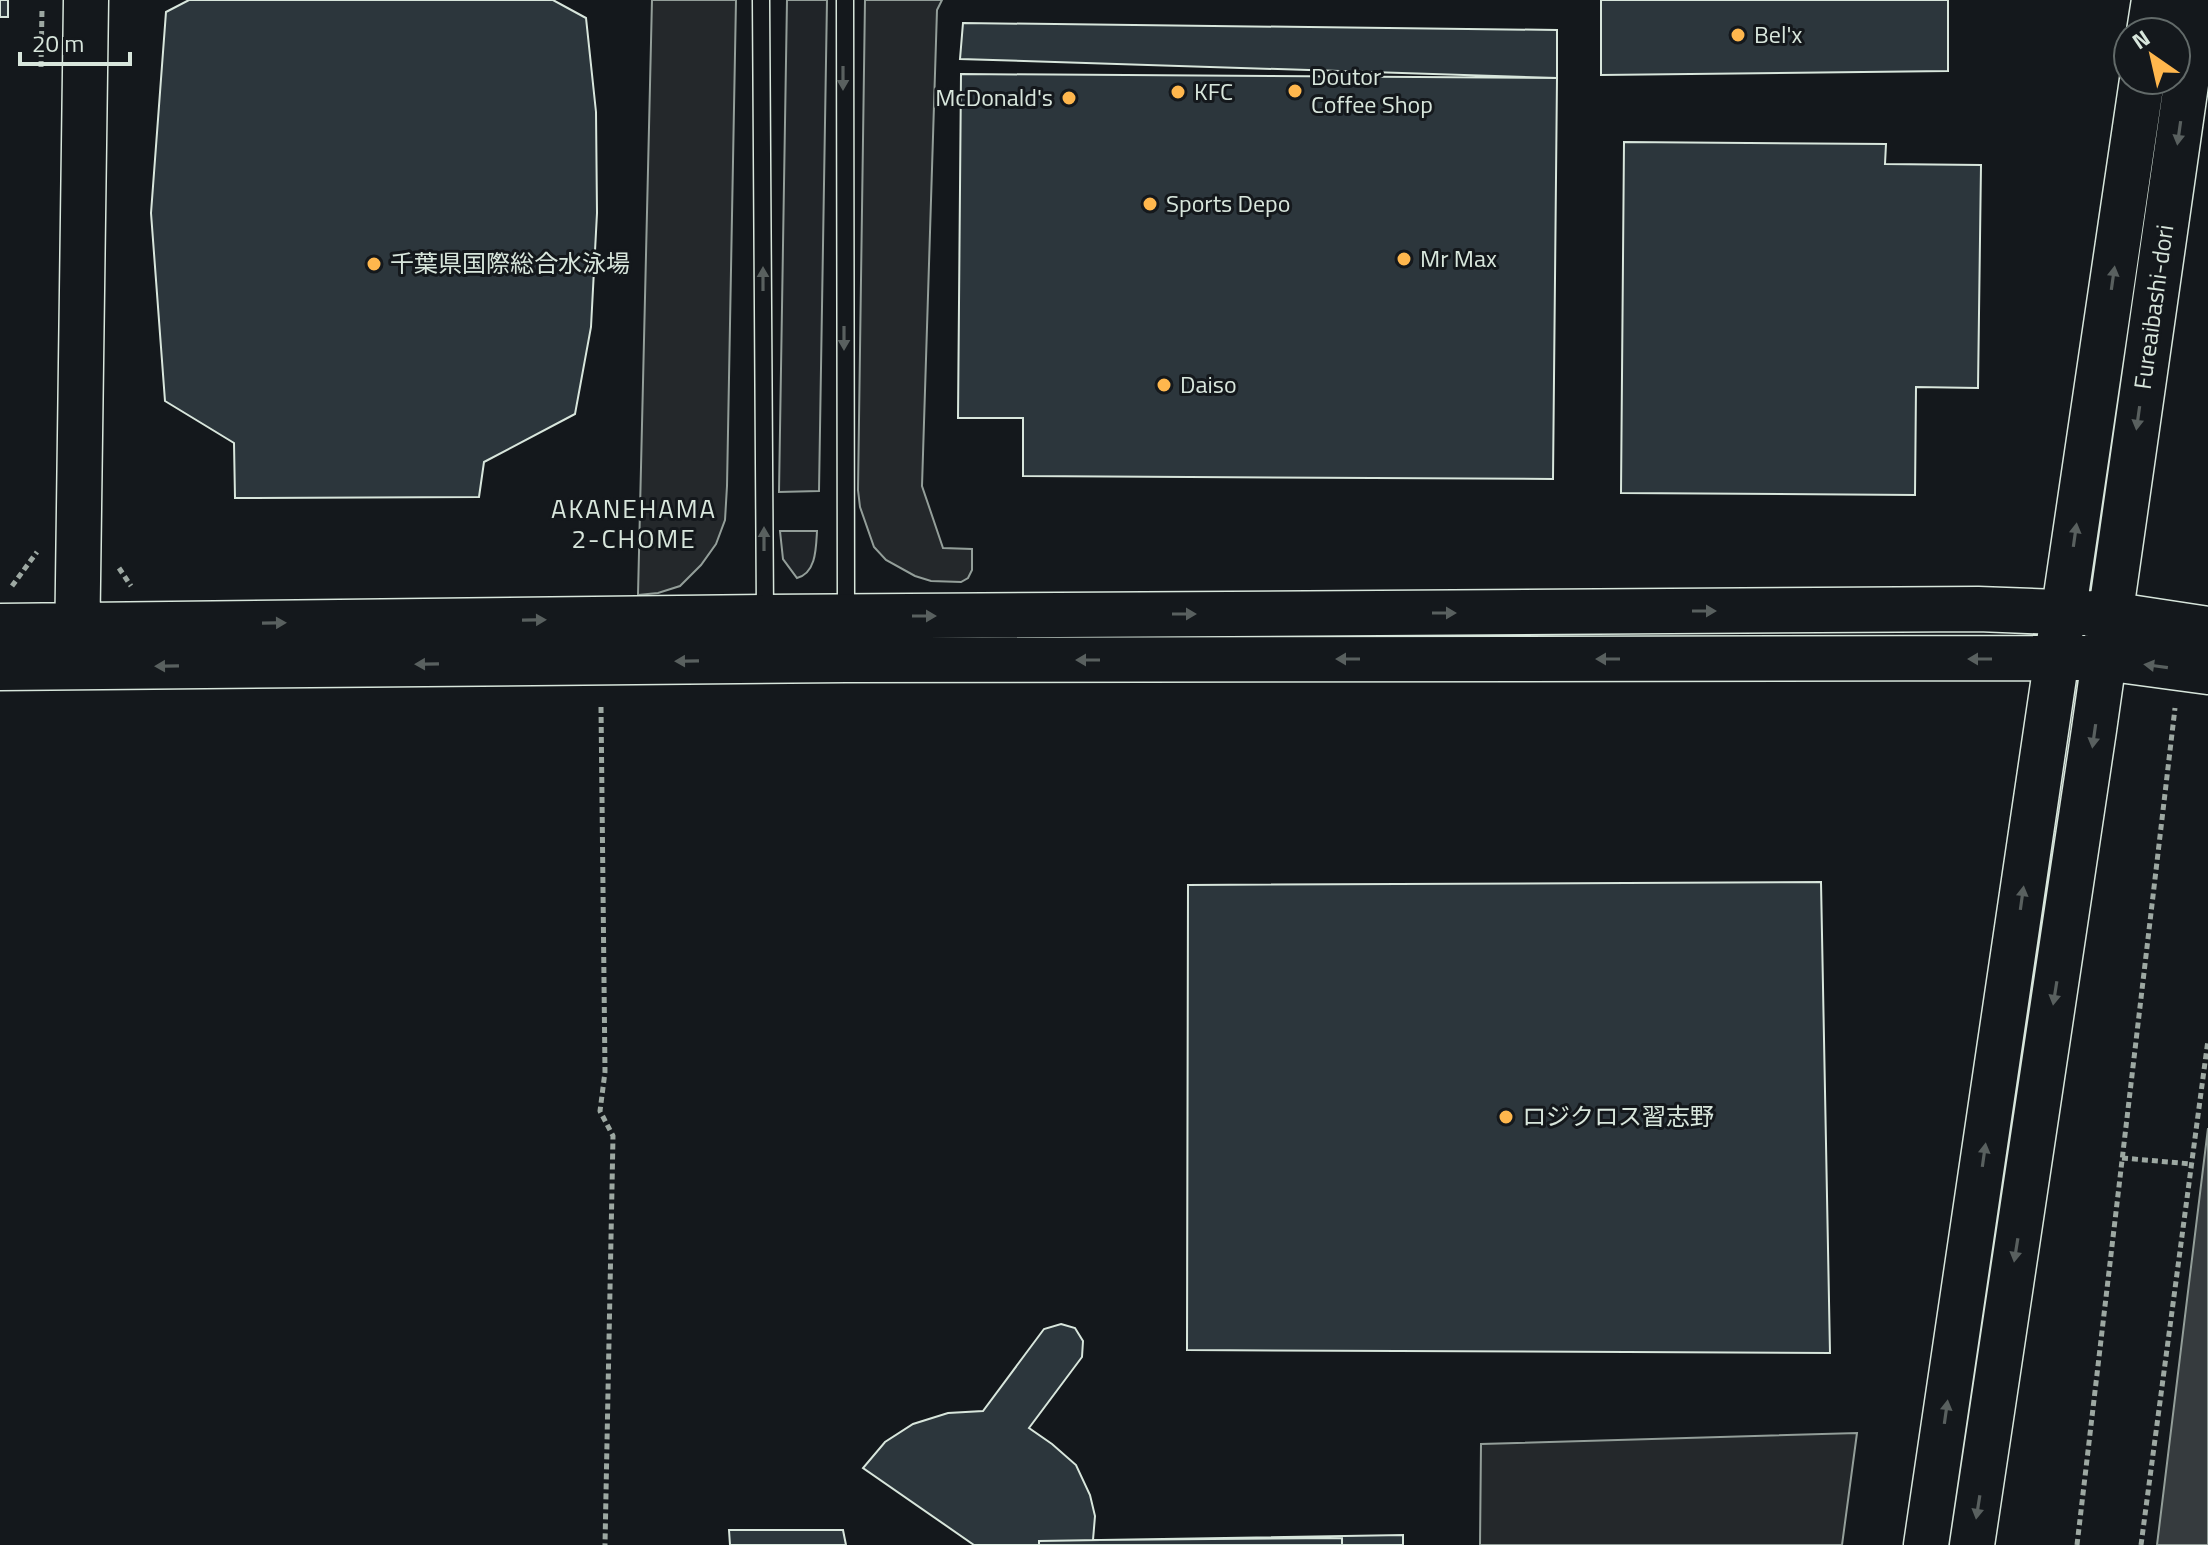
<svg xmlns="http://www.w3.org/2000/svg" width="2208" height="1545" viewBox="0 0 2208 1545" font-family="'Titillium Web','Noto Sans JP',sans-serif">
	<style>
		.green { fill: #202428; stroke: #939e99; stroke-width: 2 }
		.parking { fill: #24282b; stroke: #939e99; stroke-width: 2 }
		.water { fill: #363b3e; stroke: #939e99; stroke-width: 2 }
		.building { fill: #2c363c; stroke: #d8e6dc; stroke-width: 2 }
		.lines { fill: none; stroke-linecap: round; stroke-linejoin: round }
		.lane-casing { stroke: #d8e6dc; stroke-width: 19 }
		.secondary-casing { stroke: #d8e6dc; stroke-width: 47 }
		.path { stroke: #9da8a2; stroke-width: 5; stroke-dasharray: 6 4; stroke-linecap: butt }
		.lane { stroke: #14181c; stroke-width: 16 }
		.secondary { stroke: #14181c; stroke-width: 44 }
		.oneway { fill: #59605f }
		.poi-dot { fill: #ffb74d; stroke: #14181c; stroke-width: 3 }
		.labels { text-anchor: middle; stroke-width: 6; stroke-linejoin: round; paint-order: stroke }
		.poi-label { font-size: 24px; fill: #d8e6dc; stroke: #14181c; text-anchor: start }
		.street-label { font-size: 24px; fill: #d8e6dc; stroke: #14181c }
		.neighbourhood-label { font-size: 26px; letter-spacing: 2px; fill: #d8e6dc; stroke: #14181c }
	</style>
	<rect width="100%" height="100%" fill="#14181c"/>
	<!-- green -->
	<path class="green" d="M787 0H827L819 491 779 492Z
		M780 531H817C816 549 816 573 797 578L783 559Z"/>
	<!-- parking -->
	<path class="parking" d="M652 0H736L727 486 725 520 716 544 701 565 680 586 658 593 638 595Z
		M865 0H942L937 10 922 486 943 548 972 549V570L968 578 961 582 931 581 915 576 886 560 874 547 860 507 858 490Z
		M1857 1433 1842 1545H1480L1481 1444Z"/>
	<!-- water -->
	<path class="water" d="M2208 1128V1545H2157Z"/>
	<!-- building -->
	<path class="building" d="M0 0H8V17H0Z
		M189 0H553L586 18 596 112 597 213 591 327 575 414 484 462 479 497 235 498 234 443 165 401 151 213 166 12Z
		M1601 0H1948V71L1601 75Z
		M963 23 1557 30V78L960 59Z
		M961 74 1557 78 1553 479 1023 476V418H958Z
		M1624 142 1886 144 1885 164 1981 165 1978 388 1916 387 1915 495 1621 493Z
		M1821 882 1830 1353 1187 1350 1188 885Z
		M1061 1324 1075 1328 1083 1341 1082 1357 1029 1428 1052 1444 1076 1465 1090 1495 1095 1516 1093 1540 1342 1538V1545H974L863 1468 885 1442 913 1424 948 1413 983 1411 1044 1329Z
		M729 1530H843L846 1545H730Z
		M1403 1535V1545H1039V1541Z"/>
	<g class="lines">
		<defs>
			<path id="lane" d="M761 0 765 614
				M845 0 846 614"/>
			<path id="secondary" d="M2149 32 2154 0
				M0 626 765 617 1978 609 2109 614 2208 629
				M77 654 86 0
				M0 668 846 660 2104 658 2208 672
				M1926 1545 2142 80
				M1972 1545 2094 730 2198 0"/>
		</defs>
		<!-- lane casing -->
		<use href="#lane" class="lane-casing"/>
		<!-- secondary casing -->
		<use href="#secondary" class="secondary-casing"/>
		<!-- path -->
		<path class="path" d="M41 67 42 9
			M119 568 131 586
			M12 586 37 552
			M601 707 605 1072 600 1111 613 1136 605 1545
			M2122 1158 2192 1164
			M2077 1545 2175 708
			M2141 1545 2208 1040"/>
		<!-- lane -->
		<use href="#lane" class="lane"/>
		<!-- secondary -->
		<use href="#secondary" class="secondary"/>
	</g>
	<!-- one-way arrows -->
	<defs><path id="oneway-solid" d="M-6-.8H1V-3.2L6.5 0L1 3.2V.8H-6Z" transform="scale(2)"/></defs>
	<g class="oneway">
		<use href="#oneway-solid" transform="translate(843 78) rotate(90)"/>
		<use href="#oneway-solid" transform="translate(2179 133) rotate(98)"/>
		<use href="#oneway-solid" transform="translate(2113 278) rotate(-82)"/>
		<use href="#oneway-solid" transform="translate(763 279) rotate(-90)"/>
		<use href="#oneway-solid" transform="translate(844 338) rotate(90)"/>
		<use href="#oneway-solid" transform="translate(2138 418) rotate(98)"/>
		<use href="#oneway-solid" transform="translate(2075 535) rotate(-82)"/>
		<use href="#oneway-solid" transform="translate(764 539) rotate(-90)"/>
		<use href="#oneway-solid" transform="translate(1704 611)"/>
		<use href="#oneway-solid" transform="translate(1444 613)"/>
		<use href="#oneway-solid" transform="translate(1184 614)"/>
		<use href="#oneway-solid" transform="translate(924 616)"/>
		<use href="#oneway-solid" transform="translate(534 620) rotate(-1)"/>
		<use href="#oneway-solid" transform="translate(274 623) rotate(-1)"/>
		<use href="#oneway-solid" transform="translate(1348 659) rotate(180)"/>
		<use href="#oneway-solid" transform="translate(1608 659) rotate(180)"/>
		<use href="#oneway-solid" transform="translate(1980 659) rotate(-180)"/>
		<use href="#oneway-solid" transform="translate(1088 660) rotate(180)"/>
		<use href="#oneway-solid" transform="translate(687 661) rotate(179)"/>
		<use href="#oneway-solid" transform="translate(427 664) rotate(179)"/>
		<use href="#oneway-solid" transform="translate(167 666) rotate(179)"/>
		<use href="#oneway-solid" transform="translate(2156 666) rotate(-172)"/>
		<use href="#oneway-solid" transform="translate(2094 736) rotate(98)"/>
		<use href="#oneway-solid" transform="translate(2022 898) rotate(-82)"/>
		<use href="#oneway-solid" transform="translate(2055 993) rotate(99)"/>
		<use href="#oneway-solid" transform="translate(1984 1155) rotate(-82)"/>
		<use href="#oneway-solid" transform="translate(2016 1250) rotate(99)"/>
		<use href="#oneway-solid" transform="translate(1946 1412) rotate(-82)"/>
		<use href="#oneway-solid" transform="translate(1978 1507) rotate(99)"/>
	</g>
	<!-- markers -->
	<g class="poi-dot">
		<circle cx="1738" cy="35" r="8"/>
		<circle cx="1295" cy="91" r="8"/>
		<circle cx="1178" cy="92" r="8"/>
		<circle cx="1069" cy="98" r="8"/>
		<circle cx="1150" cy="204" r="8"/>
		<circle cx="1404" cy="259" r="8"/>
		<circle cx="374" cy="264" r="8"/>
		<circle cx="1164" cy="385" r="8"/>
		<circle cx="1506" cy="1117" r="8"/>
	</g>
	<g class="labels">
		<!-- poi labels -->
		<g class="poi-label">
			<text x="1754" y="43">Bel'x</text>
			<text x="1311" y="85">Doutor<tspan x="1311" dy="28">Coffee Shop</tspan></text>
			<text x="1194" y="100">KFC</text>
			<text x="1053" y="106" text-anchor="end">McDonald's</text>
			<text x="1166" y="212">Sports Depo</text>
			<text x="1420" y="267">Mr Max</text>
			<text x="390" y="272">千葉県国際総合水泳場</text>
			<text x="1180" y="393">Daiso</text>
			<text x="1522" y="1125">ロジクロス習志野</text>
		</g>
		<!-- street labels -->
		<g class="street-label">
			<text transform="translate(2154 307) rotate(-82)" y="8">Fureaibashi-dori</text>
		</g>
		<!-- neighbourhood labels -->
		<g class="neighbourhood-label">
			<text x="634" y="518">AKANEHAMA<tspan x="634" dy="30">2-CHOME</tspan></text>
		</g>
	</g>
	<!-- north arrow -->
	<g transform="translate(2152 56) rotate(326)"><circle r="38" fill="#14181c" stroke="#626a69" stroke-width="2"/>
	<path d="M0-6L14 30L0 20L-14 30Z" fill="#ffb74d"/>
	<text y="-12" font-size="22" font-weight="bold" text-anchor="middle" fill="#d8e6dc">N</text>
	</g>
	<!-- scale -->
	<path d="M20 52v12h110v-12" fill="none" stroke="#d8e6dc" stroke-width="4"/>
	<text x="32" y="52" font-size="24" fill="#d8e6dc" stroke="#14181c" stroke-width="6" paint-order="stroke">20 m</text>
</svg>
